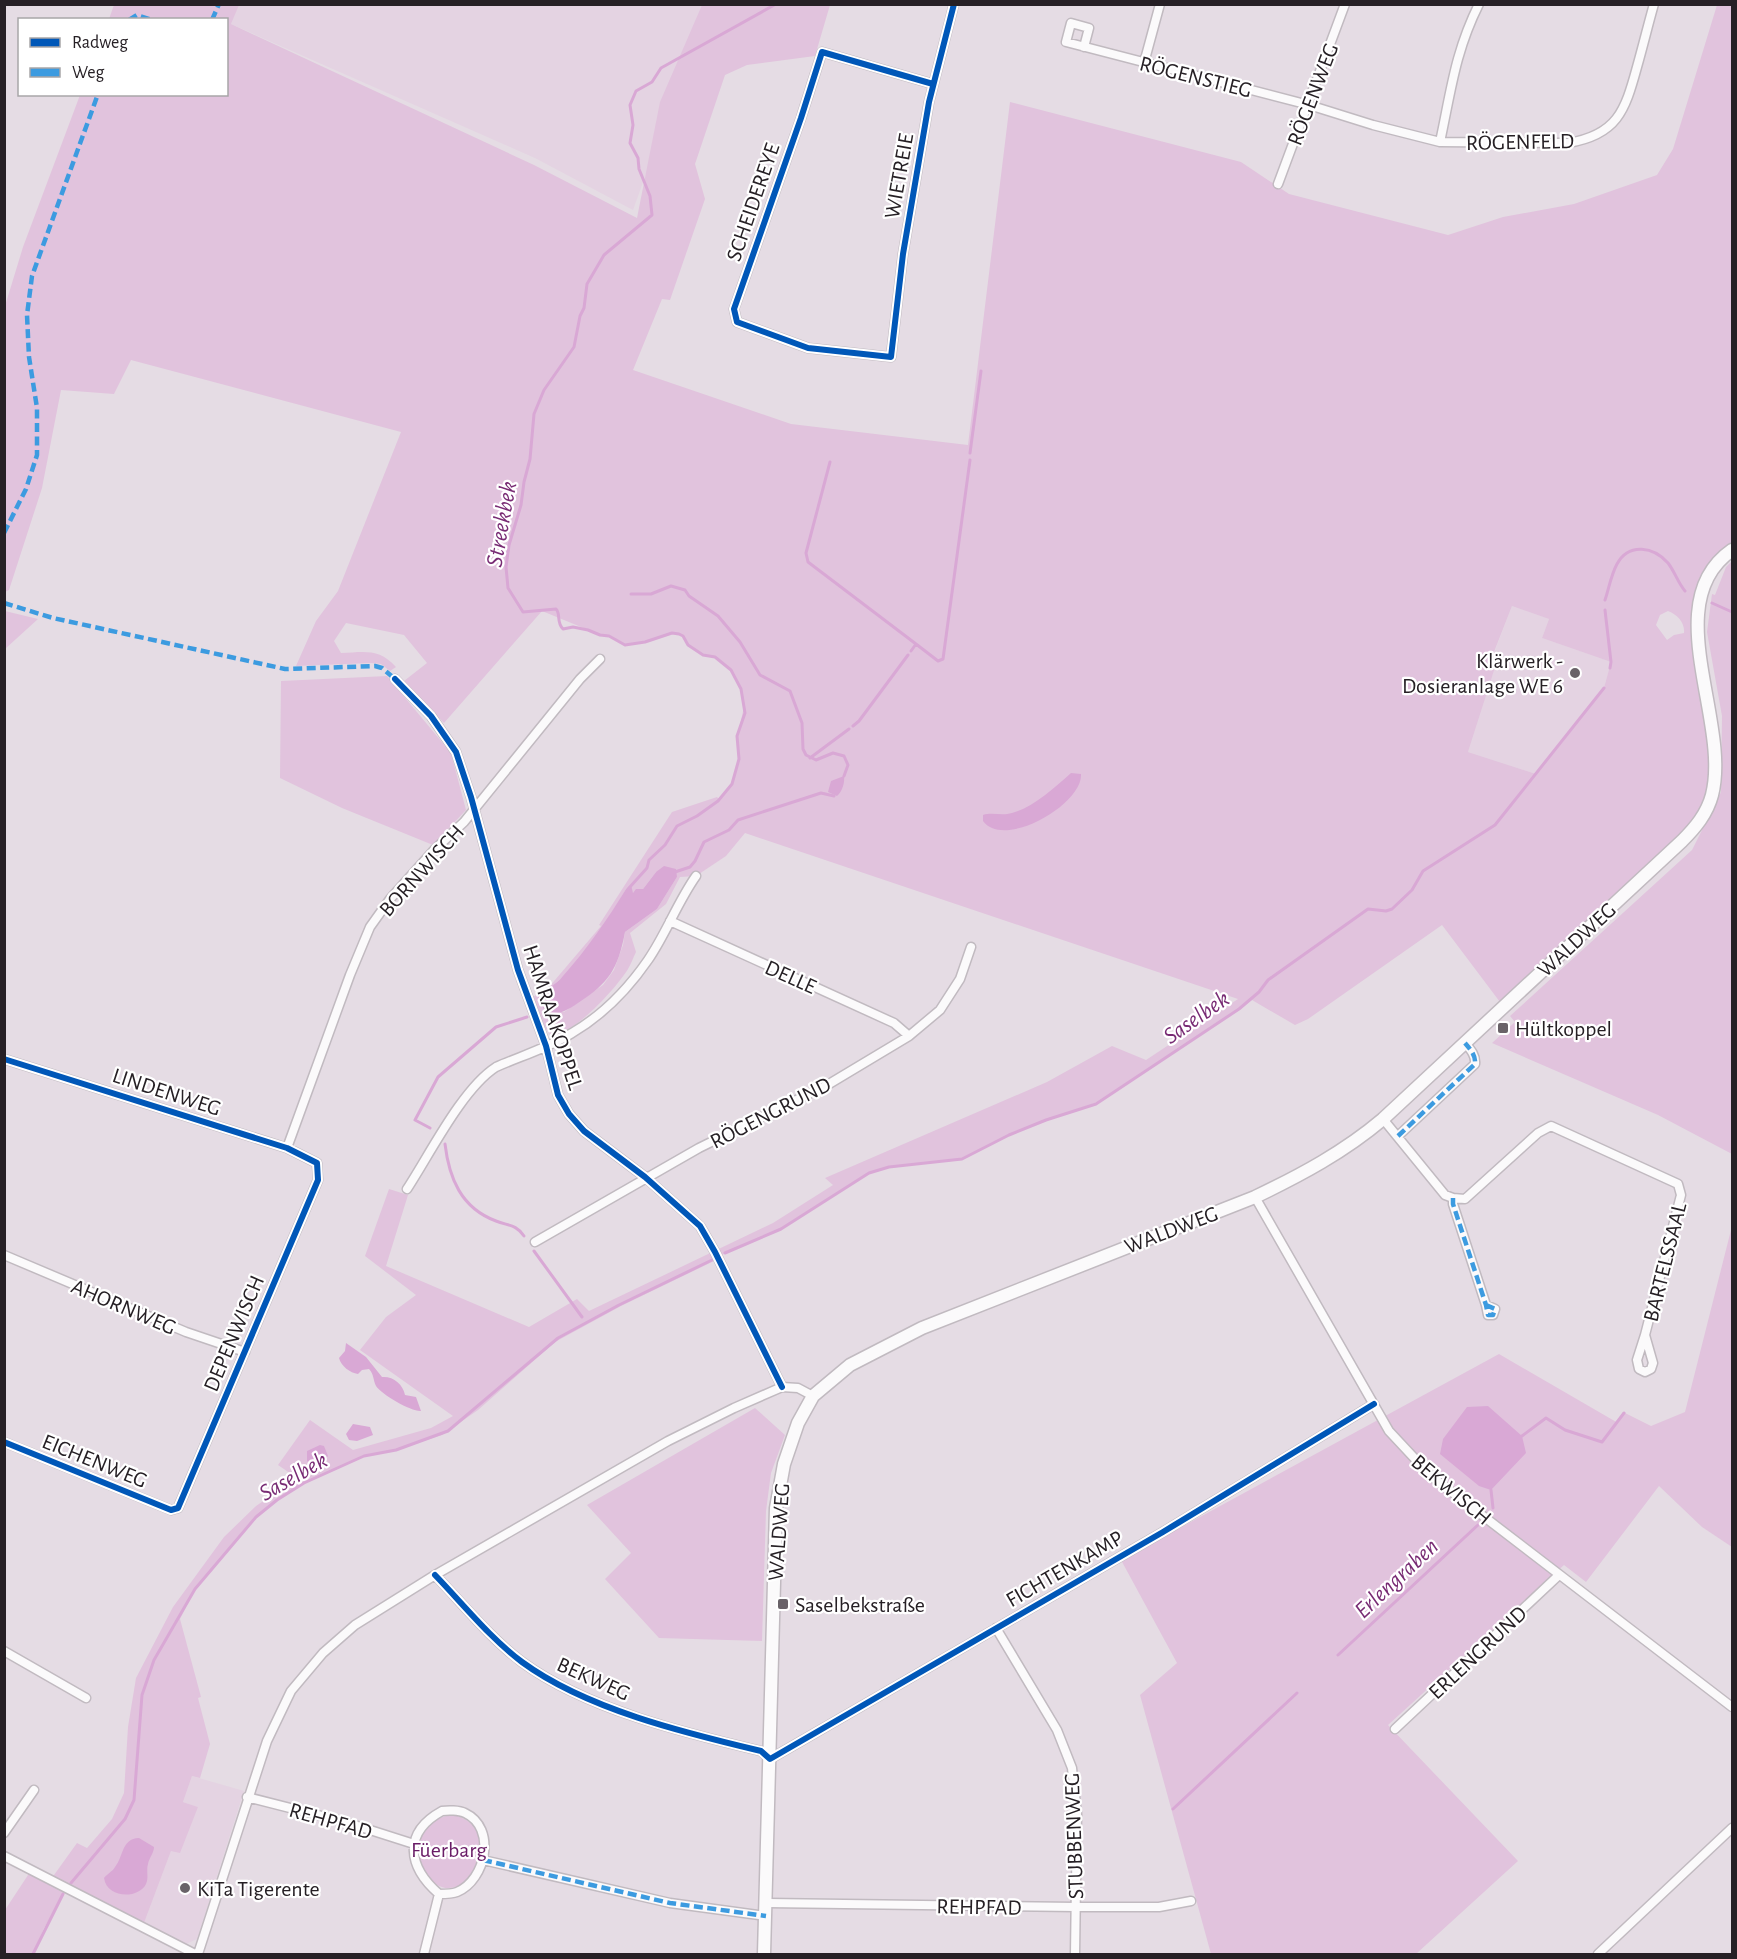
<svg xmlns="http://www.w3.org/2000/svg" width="1737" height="1959" viewBox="0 0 1737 1959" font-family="'Alegreya Sans',sans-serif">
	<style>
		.built { fill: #e4d3e2 }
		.green { fill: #e1c3dd; fill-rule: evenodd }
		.water { fill: #d9a8d5 }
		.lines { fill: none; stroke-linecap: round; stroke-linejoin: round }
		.stream { stroke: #d9a8d5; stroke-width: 3 }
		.street-casing { stroke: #c1bac0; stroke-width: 11 }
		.secondary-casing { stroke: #c1bac0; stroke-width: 15 }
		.street { stroke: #fbfafb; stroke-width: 8 }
		.secondary { stroke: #fbfafb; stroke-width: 12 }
		.quiet { stroke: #3c9be0; stroke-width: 4.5; stroke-dasharray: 9 4.5; stroke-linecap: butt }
		.cycleway-casing { stroke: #fff; stroke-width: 10 }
		.cycleway { stroke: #0057b8; stroke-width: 6 }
		.poi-dot { fill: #696268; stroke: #fff; stroke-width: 2 }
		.labels { text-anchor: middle; stroke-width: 4.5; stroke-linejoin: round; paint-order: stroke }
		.street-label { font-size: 22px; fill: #262025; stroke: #fff }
		.poi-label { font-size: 22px; fill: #262025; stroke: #fff; text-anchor: start }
		.park-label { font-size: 22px; fill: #691c66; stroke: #fff }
		.water-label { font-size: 24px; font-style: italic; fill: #782b74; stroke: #fff }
	</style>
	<rect width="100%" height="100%" fill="#e5dce4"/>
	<!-- built -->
	<path class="built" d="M239 4 707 5 633 210 535 158 231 24Z
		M1512 606 1549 619 1542 638 1611 662 1604 688 1536 774 1468 752 1499 655 1494 653Z
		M192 1776 244 1791 197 1939 186 1944 144 1923 171 1851 198 1807 183 1802Z"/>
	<!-- green -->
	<path class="green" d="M114 5H239L231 24 534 165 637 218 660 102 702 5H830L815 56 747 65 725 75 695 164 705 199 670 300 662 299 633 370 791 424 968 445 1010 102 1241 162 1289 194 1448 235 1503 217 1574 204 1657 175 1673 149 1717 5H1732V550L1700 599 1715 744 1707 808 1503 1006 1442 925 1308 1019 1295 1025 1252 1000 1101 1101 1068 1112 1009 1135 962 1159 889 1167 869 1173 781 1229 725 1253 712 1262 621 1306 555 1342 478 1410 442 1435 396 1450 369 1454 304 1483 277 1500 247 1526 195 1589 180 1619 201 1697 198 1698 210 1744 200 1778 192 1776 183 1802 198 1807 180 1853 171 1851 144 1923 69 1886 44 1928 33 1954H5V1910L30 1872 49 1882 77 1843 87 1848 112 1819 124 1793 128 1727 136 1678 173 1607 224 1537 256 1506 297 1478 278 1465 310 1420 353 1450 431 1428 453 1416 360 1350 386 1317 416 1295 365 1256 389 1189 408 1195 386 1266 529 1327 577 1299 589 1311 773 1223 833 1185 825 1178 1047 1082 1112 1046 1146 1060 1238 999 745 833 726 856 696 876 680 877 666 904 630 933 636 952C633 958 631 964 628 969 617 987 572 1038 550 1034L542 1024 533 997 549 987 601 926 599 925 672 812 717 797 719 799 732 784 739 759 737 738 744 707 740 685 734 673 715 657 703 655 688 645 683 636 679 634 672 633 645 642 625 645 609 636H603L542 611 444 723 404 681 427 663 404 635 346 623 334 641 341 653C365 652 379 648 396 667L390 671 381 664 371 663 296 666 316 621 338 591 401 432 131 360 114 394 61 390 42 488 9 590 5 592V306L23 247 80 95 226 94V20L109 19ZM1512 606 1549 619 1542 638 1611 662 1604 688 1536 774 1468 752 1499 655 1494 652ZM1668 611C1678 615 1685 623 1684 633L1674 635 1667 640 1656 625 1660 615ZM656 872 677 877 657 909 625 932 623 945 614 970 603 985 564 1012 545 1011 542 1007 543 992C574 976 608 919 626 889L633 893 643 889Z
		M1732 561V1154L1658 1115 1492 1043 1515 1022 1510 1016 1692 850 1721 792 1722 716 1707 632 1712 594 1715 595 1726 567Z
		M5 611 38 619 5 649 4 611Z
		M387 676 451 753 466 810 433 845 342 808 280 778 281 681Z
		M1732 1226V1547L1702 1527 1659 1486 1586 1582 1564 1565 1388 1725 1518 1861 1416 1954H1211L1140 1695 1177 1663 1121 1560 1499 1354 1618 1423 1623 1412 1651 1426 1685 1412Z
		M755 1408 785 1435 771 1473 766 1511 762 1641 659 1638 605 1579 631 1553 587 1505Z
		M454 1815C508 1829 471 1904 437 1885 429 1880 423 1873 420 1864 412 1838 429 1816 454 1815Z"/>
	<!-- water -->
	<path class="water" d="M1071 773 1081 774C1083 804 1004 850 983 821V815C992 812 1002 816 1012 813 1034 807 1054 788 1071 773Z
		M844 776C845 783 842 792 837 796L828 792 831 781Z
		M664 866 676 869 677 877 657 909 625 932C618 969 609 983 578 1003 568 1010 560 1014 548 1015L538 1001V997C545 989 556 985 563 976 587 949 607 920 626 889L631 885 633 893 636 889H643L656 872Z
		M346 1343 366 1357 382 1377C393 1376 403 1384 405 1395L416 1397 421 1411C412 1412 382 1395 376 1386 373 1380 374 1374 369 1369L362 1370 358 1374C350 1373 341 1366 339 1358L345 1351Z
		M1488 1406 1522 1436 1526 1453 1491 1490 1479 1486 1440 1454 1443 1439 1467 1407Z
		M353 1424 370 1427 373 1435 357 1441 349 1440 346 1434Z
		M320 1445 324 1446 328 1456C322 1464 316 1470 307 1461V1451Z
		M139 1838 154 1847C154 1853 149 1858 148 1864 146 1870 149 1878 146 1884 139 1899 107 1899 104 1878 108 1873 112 1872 115 1867 124 1856 121 1839 139 1838Z"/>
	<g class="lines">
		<!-- stream -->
		<path class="stream" d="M970 453 981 371
			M830 462 806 553 808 562 916 644 911 651
			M631 594H651L671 586 685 590 689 596 718 616 740 642 760 675 790 691 802 723 803 749 806 755 816 760 833 753 844 756 848 765 844 776
			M1605 600C1609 588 1611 575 1617 564 1629 542 1654 547 1668 563 1675 572 1678 583 1685 591
			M1712 603 1732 612
			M1605 610 1611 662 1610 668
			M916 644 938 661 943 659 970 460
			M853 726 859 721 908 655
			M810 758 849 729
			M675 872 690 867 695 861 704 842 729 830 738 820 821 793 834 796
			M629 888 647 868 649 860 665 845 677 826 697 816 718 801 732 784 739 759 737 736 745 713 741 689 731 670 715 657 703 655 688 645 683 636 679 634 672 633 645 642 625 645 609 636 600 635 588 630 573 627 563 629C556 622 561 614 556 609L523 612 508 588 506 567 509 545 521 505 524 482 530 459 534 414 544 390 574 347 580 316 584 308 587 284 604 255 652 215 650 196 639 169 638 158 630 143 633 125 630 105 636 91 652 82 661 68 776 4
			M545 1017 550 1011
			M430 1128 415 1120 438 1077 496 1027 527 1017
			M445 1144C449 1178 461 1208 496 1221 508 1226 516 1224 524 1236
			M534 1251 582 1317
			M725 1253 781 1229 869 1173 889 1167 962 1159 1009 1135 1046 1120 1096 1104 1239 1009 1259 992 1268 980 1368 909 1386 911 1392 909 1412 890 1423 871 1495 825 1604 688
			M1522 1436 1546 1418 1565 1430 1602 1442 1624 1413
			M1491 1490 1493 1508
			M1338 1655 1478 1525
			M1173 1809 1297 1693
			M71 1883 125 1819 134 1800 142 1695 154 1660 195 1589 256 1517 277 1500 304 1483 364 1456 396 1450 448 1431 558 1338 619 1305 712 1260
			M33 1954 63 1894"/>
		<defs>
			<path id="street" d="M1084 47 1089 28 1071 23 1066 42 1309 105 1373 125 1440 142 1568 143C1617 135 1625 111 1637 67 1643 46 1648 25 1654 4
				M1144 63 1160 4
				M933 84 822 52 801 118 734 309 737 322 808 348 891 357 903 254 929 102 954 4
				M1440 142C1451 91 1455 52 1479 4
				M1278 184 1345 4
				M395 679 431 716 456 752 471 797 518 970 546 1046 558 1095 569 1114 584 1131 645 1177 700 1226 715 1252 782 1387
				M670 921 894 1023 909 1036
				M4 1059 287 1148 317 1163 318 1180 178 1508 171 1510 4 1442
				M1383 1119 1445 1195 1453 1198 1465 1199 1538 1133 1551 1126 1678 1184 1681 1195 1645 1335
				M1398 1136 1475 1064C1476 1055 1470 1049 1465 1043
				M287 1148 350 975 370 927 390 899 435 849 464 822 580 679 600 659
				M407 1189C430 1154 462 1089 496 1067 521 1056 548 1048 572 1033 601 1016 628 989 648 960 666 934 677 903 696 876
				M1255 1197 1389 1431 1431 1476 1732 1707
				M1453 1198V1204L1486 1305
				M535 1242 699 1148 829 1084 909 1036 940 1010 960 979 971 947
				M4 1255 186 1332 245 1352
				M1486 1305 1495 1309 1493 1315H1488Z
				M1645 1335 1653 1363 1651 1369 1645 1372 1639 1369 1637 1360Z
				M435 1575C463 1604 490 1638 522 1662 586 1709 685 1733 761 1751L770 1759 1163 1532 1374 1404
				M996 1628 1057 1730 1072 1768 1077 1814 1075 1954
				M4 1651 86 1698
				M1395 1729 1559 1575
				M247 1797 345 1822 414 1844
				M442 1811C448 1810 459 1810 465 1813 497 1828 486 1880 457 1892 452 1894 444 1894 439 1894 408 1867 402 1833 442 1811Z
				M4 1833 34 1790
				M4 1856 195 1954
				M483 1860 670 1903 766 1916
				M767 1903 1076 1907H1159L1191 1901
				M198 1954 267 1741 291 1691 323 1653 355 1625 435 1575 668 1441 734 1408 782 1387 798 1388 813 1396
				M424 1954 439 1894
				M1598 1954 1732 1828"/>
			<path id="secondary" d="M764 1954 776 1508 784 1464 798 1423 813 1396 850 1365 922 1328 1255 1197C1301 1175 1344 1152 1383 1119L1682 841C1695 828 1707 814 1712 795 1731 721 1657 602 1732 550"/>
		</defs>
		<!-- street casing -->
		<use href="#street" class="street-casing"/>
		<!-- secondary casing -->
		<use href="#secondary" class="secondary-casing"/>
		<!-- street -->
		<use href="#street" class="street"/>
		<!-- secondary -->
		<use href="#secondary" class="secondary"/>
		<!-- quiet -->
		<path class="quiet" d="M129 20 137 15 152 20
			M212 20 219 4
			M4 533 26 489 37 455V408L29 357 27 315 32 276 98 94
			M4 603 53 618 285 669 375 666 382 668 395 679
			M1398 1136 1475 1064C1476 1055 1470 1049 1465 1043
			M1453 1198V1204L1486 1305
			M1486 1305 1495 1309 1493 1315H1488Z
			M483 1860 670 1903 766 1916"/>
		<defs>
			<path id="cycleway" d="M933 84 822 52 801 118 734 309 737 322 808 348 891 357 903 254 929 102 954 4
				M395 679 431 716 456 752 471 797 518 970 546 1046 558 1095 569 1114 584 1131 645 1177 700 1226 715 1252 782 1387
				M4 1059 287 1148 317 1163 318 1180 178 1508 171 1510 4 1442
				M435 1575C463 1604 490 1638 522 1662 586 1709 685 1733 761 1751L770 1759 1163 1532 1374 1404"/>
		</defs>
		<!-- cycleway casing -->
		<use href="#cycleway" class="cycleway-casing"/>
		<!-- cycleway -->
		<use href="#cycleway" class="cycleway"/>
	</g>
	<!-- markers -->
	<g class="poi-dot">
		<circle cx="1575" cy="673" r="6"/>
		<rect x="1497" y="1022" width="12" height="12" rx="3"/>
		<rect x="777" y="1598" width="12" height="12" rx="3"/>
		<circle cx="185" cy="1888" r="6"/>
	</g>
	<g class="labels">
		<!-- street labels -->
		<g class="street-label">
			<text transform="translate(1196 76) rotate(14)" y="8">RÖGENSTIEG</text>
			<text transform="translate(1312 94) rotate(-69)" y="8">RÖGENWEG</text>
			<text transform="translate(1520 141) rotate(-1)" y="8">RÖGENFELD</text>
			<text transform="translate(898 176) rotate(-80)" y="8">WIETREIE</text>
			<text transform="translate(752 202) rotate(-71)" y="8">SCHEIDEREYE</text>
			<text transform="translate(421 870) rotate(-48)" y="8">BORNWISCH</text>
			<text transform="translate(1576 939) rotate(-43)" y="8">WALDWEG</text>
			<text transform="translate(791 976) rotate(24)" y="8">DELLE</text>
			<text transform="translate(554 1017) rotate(72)" y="8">HAMRAAKOPPEL</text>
			<text transform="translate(167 1091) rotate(18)" y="8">LINDENWEG</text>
			<text transform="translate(770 1112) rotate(-27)" y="8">RÖGENGRUND</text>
			<text transform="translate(1171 1229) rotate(-21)" y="8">WALDWEG</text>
			<text transform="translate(1664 1262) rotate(-76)" y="8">BARTELSSAAL</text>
			<text transform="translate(124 1306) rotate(23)" y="8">AHORNWEG</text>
			<text transform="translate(233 1333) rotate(-67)" y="8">DEPENWISCH</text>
			<text transform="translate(95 1460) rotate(22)" y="8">EICHENWEG</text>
			<text transform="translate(1452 1489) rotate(40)" y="8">BEKWISCH</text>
			<text transform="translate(778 1532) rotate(-86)" y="8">WALDWEG</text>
			<text transform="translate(1064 1568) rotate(-30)" y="8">FICHTENKAMP</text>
			<text transform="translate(1477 1652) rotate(-43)" y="8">ERLENGRUND</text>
			<text transform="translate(594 1678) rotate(24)" y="8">BEKWEG</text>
			<text transform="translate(331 1820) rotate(16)" y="8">REHPFAD</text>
			<text transform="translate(1073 1836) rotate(-92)" y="8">STUBBENWEG</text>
			<text transform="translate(979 1906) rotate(1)" y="8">REHPFAD</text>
		</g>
		<!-- poi labels -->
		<g class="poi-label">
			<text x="1563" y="668" text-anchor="end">Klärwerk -<tspan x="1563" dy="25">Dosieranlage WE 6</tspan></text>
			<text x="1515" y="1036">Hültkoppel</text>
			<text x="795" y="1612">Saselbekstraße</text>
			<text x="197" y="1896">KiTa Tigerente</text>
		</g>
		<!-- park labels -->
		<g class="park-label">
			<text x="449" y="1857">Füerbarg</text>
		</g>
		<!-- water labels -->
		<g class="water-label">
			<text transform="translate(501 524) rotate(-80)" y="8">Streekbek</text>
			<text transform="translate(1196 1017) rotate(-35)" y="8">Saselbek</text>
			<text transform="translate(293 1476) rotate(-30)" y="8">Saselbek</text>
			<text transform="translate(1396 1578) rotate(-43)" y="8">Erlengraben</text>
		</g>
	</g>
	<!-- border -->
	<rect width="1737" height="1959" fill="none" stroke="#262025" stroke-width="12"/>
	<!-- legend -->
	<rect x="18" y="18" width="210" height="78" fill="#ffffff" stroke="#a8a6a8" stroke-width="1.5"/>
	<rect x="30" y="38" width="30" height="9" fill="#0057b8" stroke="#a8a6a8" stroke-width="1.5"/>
	<text x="72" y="48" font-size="18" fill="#262025">Radweg</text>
	<rect x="30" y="68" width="30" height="9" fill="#3c9be0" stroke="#a8a6a8" stroke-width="1.5"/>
	<text x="72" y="78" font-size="18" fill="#262025">Weg</text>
</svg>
